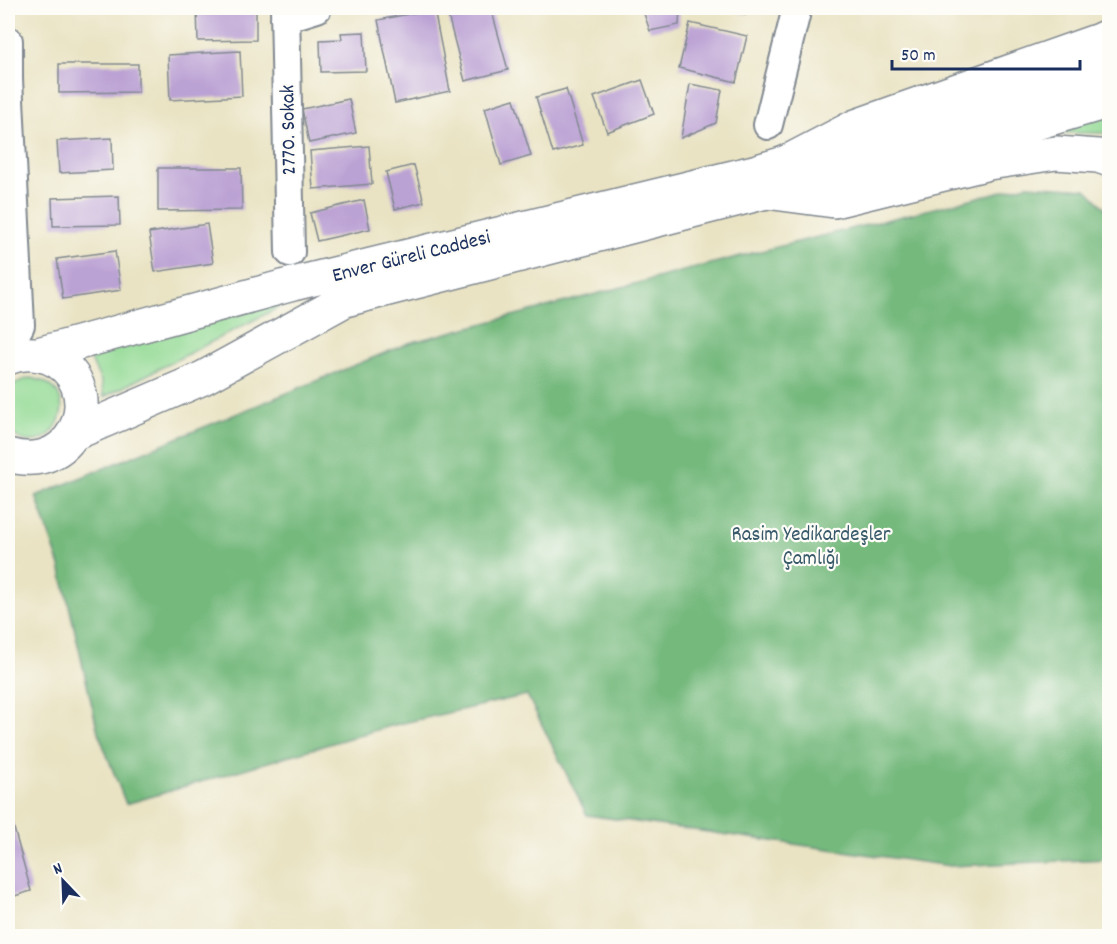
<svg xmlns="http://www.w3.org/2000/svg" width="1117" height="944" viewBox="0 0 1117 944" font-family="Dekko,sans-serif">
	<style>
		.green { fill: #91d993; stroke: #568478; stroke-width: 1.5 }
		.forest { fill: #74b97d; stroke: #48746e; stroke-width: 1.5 }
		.building { fill: #bba2d4 }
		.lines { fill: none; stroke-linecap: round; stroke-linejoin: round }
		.minor-casing { stroke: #828990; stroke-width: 32 }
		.major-casing { stroke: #828990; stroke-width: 36 }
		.highway-casing { stroke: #828990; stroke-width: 36 }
		.minor { stroke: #fff; stroke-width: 28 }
		.major { stroke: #fff; stroke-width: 33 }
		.highway { stroke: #fff; stroke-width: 33 }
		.labels { text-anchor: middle; stroke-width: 4.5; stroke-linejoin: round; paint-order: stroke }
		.street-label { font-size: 21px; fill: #1b2f5e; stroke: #fdfcf7 }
		.park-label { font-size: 21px; fill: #385a6b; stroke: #fdfcf7 }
	</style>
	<rect width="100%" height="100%" fill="#fdfcf7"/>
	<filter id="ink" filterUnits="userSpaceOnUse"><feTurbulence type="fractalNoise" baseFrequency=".0167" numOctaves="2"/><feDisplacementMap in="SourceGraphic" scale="12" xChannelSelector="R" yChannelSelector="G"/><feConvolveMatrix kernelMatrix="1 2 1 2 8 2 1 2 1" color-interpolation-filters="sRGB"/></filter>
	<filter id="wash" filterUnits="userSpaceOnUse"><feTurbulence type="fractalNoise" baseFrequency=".008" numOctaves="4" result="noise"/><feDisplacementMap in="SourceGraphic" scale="24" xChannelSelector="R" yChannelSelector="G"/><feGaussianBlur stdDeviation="1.35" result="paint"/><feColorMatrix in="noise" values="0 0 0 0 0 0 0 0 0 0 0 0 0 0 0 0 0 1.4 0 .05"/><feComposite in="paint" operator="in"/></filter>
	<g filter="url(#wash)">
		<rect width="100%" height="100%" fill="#e9e3c3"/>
		<!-- green -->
		<path class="green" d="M1109 78V133H1057Z
			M324 284 104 397 101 381 85 348Z
			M30 378C93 387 49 471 8 430V389C14 383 21 380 30 378Z"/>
		<!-- forest -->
		<path class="forest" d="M1027 185 1086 189 1109 212V859L950 866 587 815 527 695 390 726 126 804 98 732 60 566 36 496 409 343 733 258Z"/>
		<g id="blocks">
			<!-- building -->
			<path class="building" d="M197 8H256V40L198 41Z
				M446 8H491L508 70 465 81Z
				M642 8H680L679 25 650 31Z
				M722 8H748L746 14Z
				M434 9 450 91 395 103 378 20Z
				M690 23 747 36 736 82 679 68Z
				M364 32 366 71 321 72 320 40 342 39 341 33Z
				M240 51 242 96 170 100 168 55Z
				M59 64H138V92L59 93Z
				M642 80 654 114 607 132 594 97Z
				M690 84 722 90 716 123 681 138Z
				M566 89 583 145 553 153 536 97Z
				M349 99 356 133 309 143 302 109Z
				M514 99 531 156 501 165 485 108Z
				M112 138 113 170 59 173 57 141Z
				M369 146 372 184 313 189 310 151Z
				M414 165 424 202 395 209 386 172Z
				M158 168H241L242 210 158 211Z
				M119 196 120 225 53 226 52 198Z
				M364 200 370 229 317 241 310 213Z
				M207 224 213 263 155 272 149 233Z
				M115 251 121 290 63 299 57 259Z
				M12 821 31 891 8 898V823Z"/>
		</g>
	</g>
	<g filter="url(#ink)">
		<use href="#blocks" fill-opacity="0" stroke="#828990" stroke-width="1.5"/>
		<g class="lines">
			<defs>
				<path id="minor" d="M285 8 290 252
					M285 18 317 8
					M8 41V79L20 325 8 347
					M768 125 797 8"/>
				<path id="major" d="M38 354 293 284 754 172 1110 68
					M8 358C21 352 35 353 48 357 108 380 81 477 8 455
					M73 434 203 378 345 300 766 192 975 141 1110 101"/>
				<path id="highway" d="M785 163 856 126 1099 40 1110 35
					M766 192 834 201 989 163 1056 153 1098 156 1110 160"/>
			</defs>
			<!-- minor casing -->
			<use href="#minor" class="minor-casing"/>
			<!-- major casing -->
			<use href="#major" class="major-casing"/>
			<!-- highway casing -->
			<use href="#highway" class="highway-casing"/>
			<!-- minor -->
			<use href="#minor" class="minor"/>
			<!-- major -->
			<use href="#major" class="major"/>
			<!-- highway -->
			<use href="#highway" class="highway"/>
		</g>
	</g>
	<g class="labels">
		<!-- street labels -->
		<g class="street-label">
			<text transform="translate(287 130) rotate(-91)" y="7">2770. Sokak</text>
			<text transform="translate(411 255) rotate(-14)" y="7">Enver Güreli Caddesi</text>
		</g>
		<!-- park labels -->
		<g class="park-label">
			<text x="811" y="540">Rasim Yedikardeşler<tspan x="811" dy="24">Çamlığı</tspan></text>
		</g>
	</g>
	<!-- margin -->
	<rect width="1117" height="944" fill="none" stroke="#fdfcf7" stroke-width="30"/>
	<!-- north arrow -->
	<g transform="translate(63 881) rotate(337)" stroke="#fdfcf7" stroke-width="4.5" paint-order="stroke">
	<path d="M0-4.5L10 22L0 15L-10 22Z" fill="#1b2f5e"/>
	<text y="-9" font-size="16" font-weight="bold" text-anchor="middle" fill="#1b2f5e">N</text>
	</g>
	<!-- scale -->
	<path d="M892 60v9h188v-9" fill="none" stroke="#1b2f5e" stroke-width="3"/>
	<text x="901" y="60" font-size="18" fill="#1b2f5e" stroke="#fdfcf7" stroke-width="4.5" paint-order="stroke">50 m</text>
</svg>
